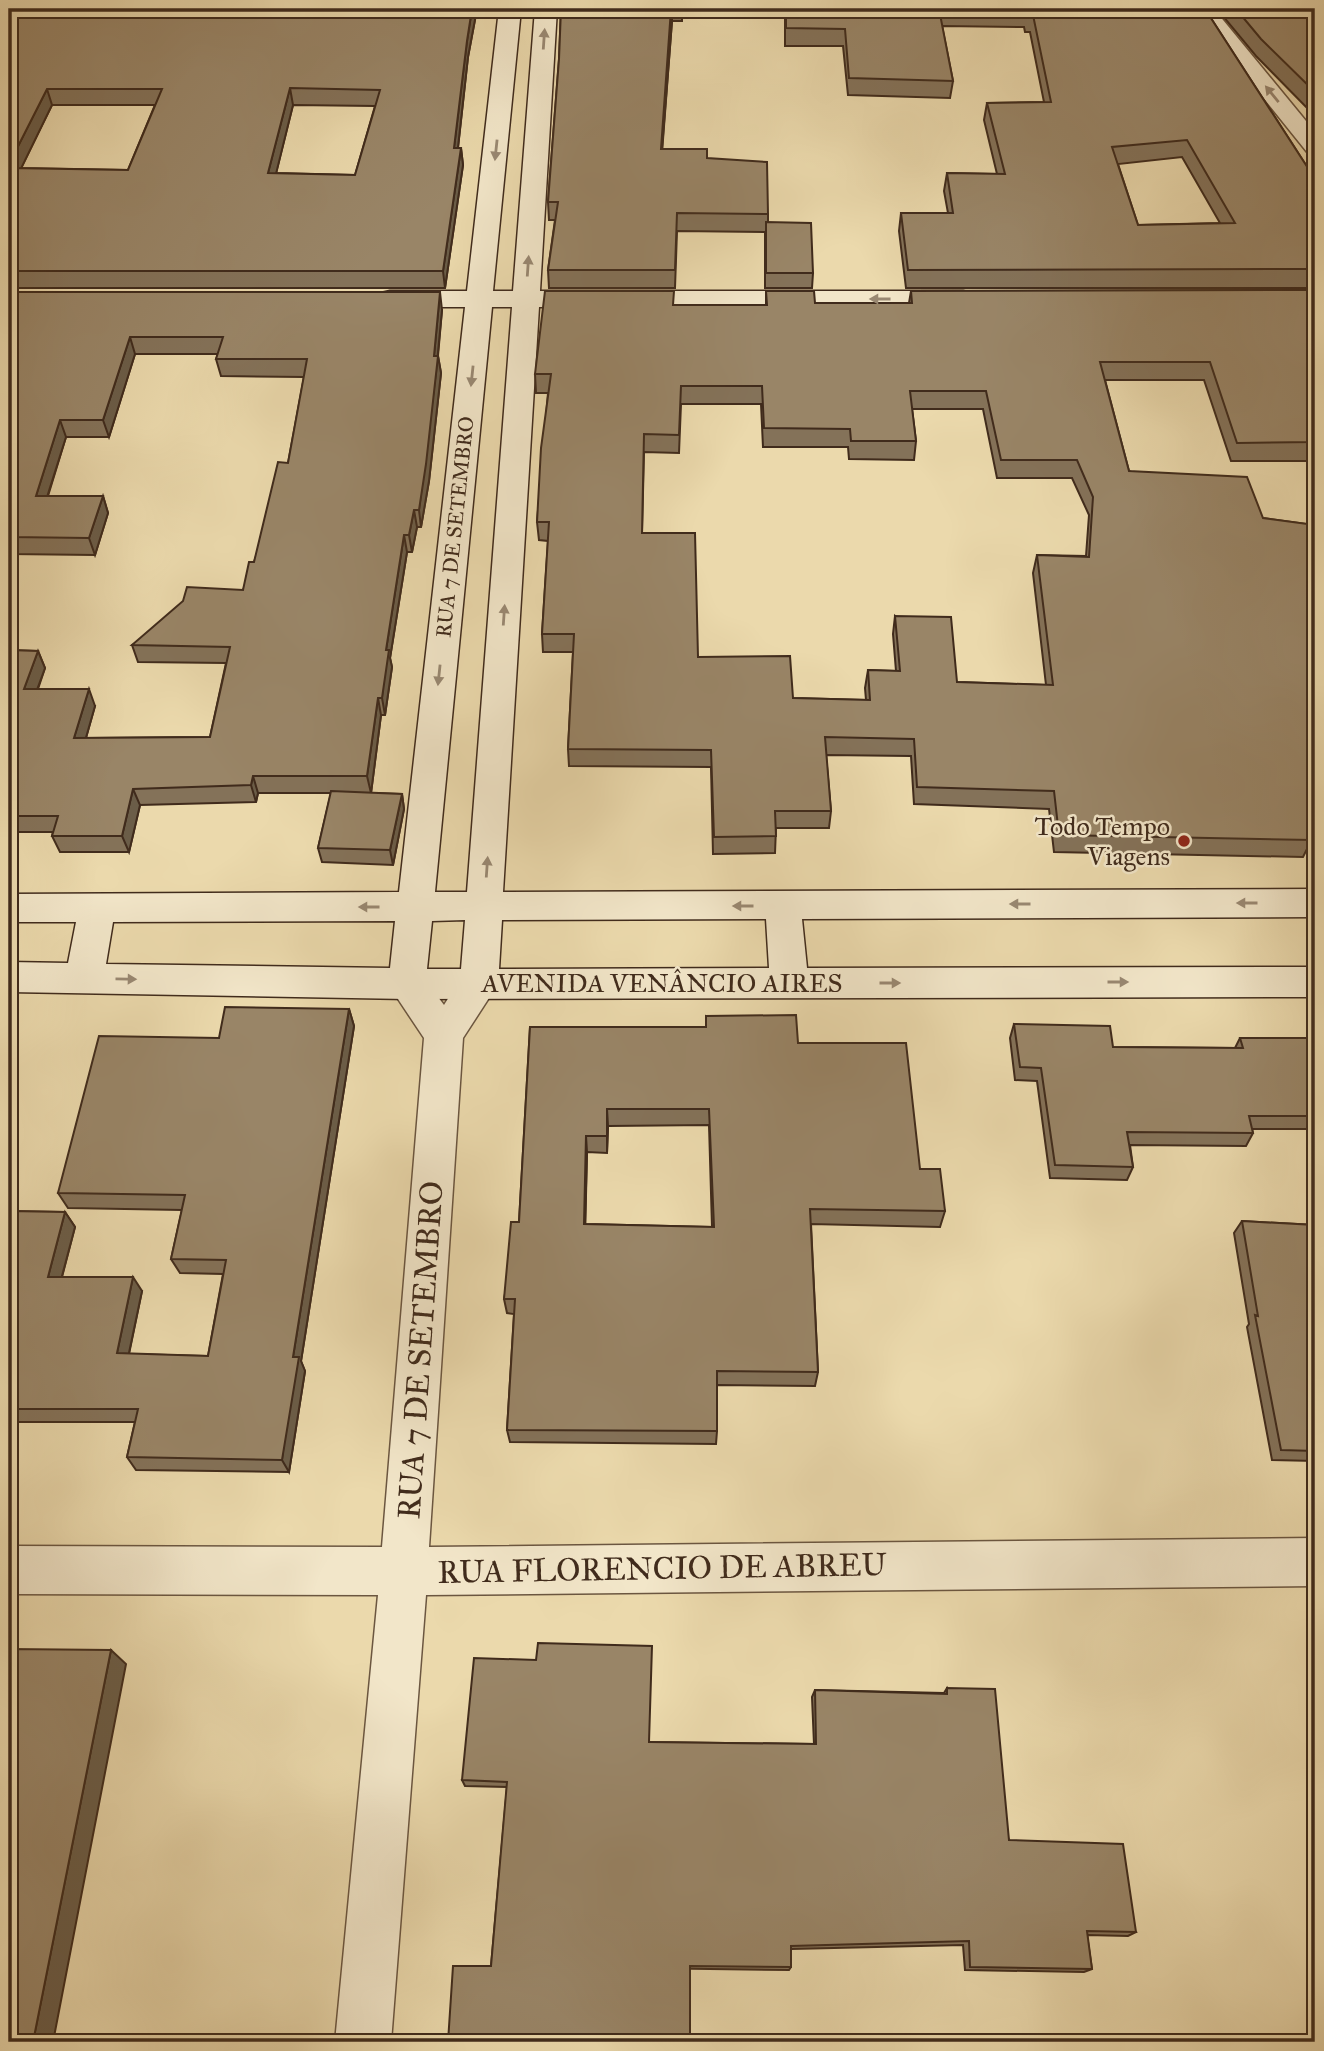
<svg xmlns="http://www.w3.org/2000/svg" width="1324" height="2051" viewBox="0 0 1324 2051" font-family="'IM FELL Great Primer',serif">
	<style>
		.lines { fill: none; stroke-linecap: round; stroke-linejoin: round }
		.street-casing { stroke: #6b5640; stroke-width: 3 }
		.secondary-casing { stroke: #402b1c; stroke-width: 3 }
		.street { fill: #f2e6c9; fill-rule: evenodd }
		.secondary { fill: #f2e6c9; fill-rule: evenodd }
		.wall { fill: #847259; stroke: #402b1c; stroke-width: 2; fill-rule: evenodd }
		.shaded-wall { fill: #6b5d48; stroke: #402b1c; stroke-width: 2 }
		.building { fill: #998567; stroke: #402b1c; stroke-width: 2; fill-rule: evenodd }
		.oneway { fill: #998872 }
		.poi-dot { fill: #8f2418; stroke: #f2e6c9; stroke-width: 2.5 }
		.labels { text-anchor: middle; stroke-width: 5; stroke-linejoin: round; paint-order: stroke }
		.far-street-label { font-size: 21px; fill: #402b1c; stroke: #f2e6c9 }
		.poi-label { font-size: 26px; fill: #402b1c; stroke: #f2e6c9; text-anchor: end }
		.street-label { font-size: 26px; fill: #402b1c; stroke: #f2e6c9 }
		.near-street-label { font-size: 32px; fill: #402b1c; stroke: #f2e6c9 }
	</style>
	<rect width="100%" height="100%" fill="#ebd9ac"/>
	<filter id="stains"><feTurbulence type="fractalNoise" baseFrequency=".00286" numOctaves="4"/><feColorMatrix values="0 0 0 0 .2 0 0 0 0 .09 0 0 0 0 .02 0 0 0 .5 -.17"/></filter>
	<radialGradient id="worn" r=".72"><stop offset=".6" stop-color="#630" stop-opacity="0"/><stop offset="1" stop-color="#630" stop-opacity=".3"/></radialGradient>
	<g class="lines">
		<defs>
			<path id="street" d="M1192 9H1214L1315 132V154L1307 152Z
				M407 969 420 973 444 1005C458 984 464 964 492 973L498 984 463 1038 429 1547 1315 1538V1586L426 1595 391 2042H335L378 1595 9 1594V1546L382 1547 424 1038 388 984 394 973Z"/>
			<path id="secondary" d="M499 9H521L493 291H513L535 9H557L540 291H963L972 293 976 299 972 305 963 307H539L503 892 1315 889V917L802 919 807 968 1315 967V997L407 999 9 992V962L68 963 76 922H9V894L399 892 465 307H390L381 305 377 299 381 293 390 291H467ZM492 307H512L467 892H435ZM766 919 769 968 499 969 502 920ZM465 920 461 969H427L432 921ZM395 921 390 968 106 964 113 922Z"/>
		</defs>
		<!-- street casing -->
		<use href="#street" class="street-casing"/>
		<!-- secondary casing -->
		<use href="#secondary" class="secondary-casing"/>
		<!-- street -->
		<use href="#street" class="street"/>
		<!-- secondary -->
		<use href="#secondary" class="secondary"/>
	</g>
	<!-- wall -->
	<path class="wall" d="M9 9H477L468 57 458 148H461L463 165 445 288H9ZM52 105H155L128 170 21 168ZM293 105 375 106 355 175 276 173Z
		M561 9H1205L1315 179V288H906L899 231 901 213H948L944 191 947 173 997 174 984 120 987 103 1044 102 1030 32H1025L1024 27 942 26 953 81 950 98 848 95 843 46H785V13L682 11V21H672L662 149 707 158 768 214V222L813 273 812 288H765V232L677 231 675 288H549L548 270 555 220H549L548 202 559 59ZM1182 157 1220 223 1138 225 1118 164Z
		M1217 9H1315V116L1256 56Z
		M1315 290V461H1231L1204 380H1105L1129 471 1263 518 1315 525V845H1309L1303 857 1054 852 1049 809 914 804 911 756 826 755 831 811 829 828H776L775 853 713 854 711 767 569 766 568 749 573 652H543L542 634 548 541 539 540 537 522 548 393H536L535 374 674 305H766V291L815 303H909L911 291ZM681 404H761L763 447H848L849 459 914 460 916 441 912 409H983L997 478H1072L1089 515 1086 556 1037 555 1033 573 1046 685 957 682 895 616 893 634 896 671 868 670 865 688 866 700 793 698 698 657 642 533 644 452 679 453Z
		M9 292 442 310 438 356 441 373 429 481 421 527H417L412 552H407L390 658 392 667 385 715H381L371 793 402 794 404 809 393 865 322 862 318 848 331 793H258L256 802 140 805 129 852H60L52 836 53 832H9V650L38 651 45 668 38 689 95 706 86 738 210 737 226 663 138 662 132 645 243 590 254 562 288 463 304 377 221 376 216 359 218 354H135L109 437H66L48 496H103L108 513 95 555 9 554Z
		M349 1009 354 1026 301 1361 305 1371 289 1472 136 1470 127 1457 135 1422H9V1211L65 1212 75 1227 62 1277 142 1291 129 1354 208 1356 223 1274 180 1273 171 1259 182 1210 68 1208 58 1193 219 1038Z
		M706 1016 798 1043 920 1169 945 1211 940 1227 811 1224 818 1372 815 1386 717 1385V1431L716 1444 510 1442 507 1430 514 1314 507 1313 504 1299 519 1222 530 1027H706ZM709 1125 712 1227 585 1224 587 1152 607 1153 608 1126Z
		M1014 1024 1113 1047 1235 1048 1240 1038H1315V1129H1252L1253 1133 1246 1146 1130 1145 1133 1167 1127 1180 1050 1178 1037 1081 1015 1080 1010 1038Z
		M1242 1221 1315 1225V1461L1272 1460 1247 1327 1249 1324 1234 1233Z
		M947 1688 1009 1840 1136 1932 1128 1936 1087 1935 1092 1969 1084 1972 965 1970 963 1945 791 1949V1967L789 1970 491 1966 507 1787 465 1786 462 1780 649 1742 814 1744 812 1697 815 1690 944 1693Z"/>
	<!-- shaded-wall -->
	<path class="shaded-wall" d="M472 9H477L468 57 456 165 454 148 467 41Z
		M672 9V21L661 166V149Z
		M290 88 293 105 272 190 268 173Z
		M47 89 52 105 13 185 9 173V164Z
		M461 148 463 165 445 288 443 271Z
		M440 292 442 310 436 373 434 356Z
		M130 337 135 354 109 437 103 420Z
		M438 356 441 373 429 481 421 527 419 510Z
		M60 420 66 437 42 513 36 496Z
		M103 496 108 513 95 555 89 538Z
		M414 510 417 527 412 552 409 535Z
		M404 535 407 552 390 658 392 667 385 715 382 698 386 650Z
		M38 651 45 668 31 706 24 689Z
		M89 689 95 706 81 755 74 738Z
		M378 698 381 715 371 793 367 776Z
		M253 776 258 793 256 802 251 785Z
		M133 789 140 805 129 852 122 836Z
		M402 794 404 809 393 865 390 850Z
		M349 1009 354 1026 301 1361 305 1371 289 1472 282 1460 293 1357Z
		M607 1109 608 1126 607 1153Z
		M586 1136 587 1152 585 1239 584 1224Z
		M65 1212 75 1227 58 1291 48 1277Z
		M133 1277 142 1291 126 1367 117 1353Z
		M111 1650 126 1664 53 2042H33Z"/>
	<!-- building -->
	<path class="building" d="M9 9H472L467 41 454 148H461L443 271H9V168L128 170 162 89H47L9 164ZM290 88 380 90 355 175 268 173Z
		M561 9H671L661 149H707V158L767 162 768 214 677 213 675 270H548L558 202H548L559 59Z
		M786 9H939L953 81 849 78 845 29 786 28Z
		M941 9H1205L1315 179V269L908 270 901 213H953L947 173 1005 174 987 103 1051 102 1033 15H1028L1027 10ZM1187 140 1235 223 1138 225 1112 147Z
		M1236 9H1315V92L1261 39Z
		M766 222 811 223 813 273H766Z
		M1315 290V442L1237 443 1210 362H1100L1129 471 1247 477 1263 518 1315 525V828L1308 827 1312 840 1059 835 1054 791 917 787 914 739 825 737 831 811H775L776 836 714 837 711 750 568 749 574 634H542L549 522H537L541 448 551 374H535L545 291H674L673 305H767L766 291H814L815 303H912L911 291ZM681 386H762L764 428 850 429 851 441H916L910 391H986L1001 460H1077L1093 497 1089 557 1037 555 1053 685 957 682 951 617 895 616 900 671 868 670 870 700 793 698 790 656 698 657 695 533H642L644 434 679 435Z
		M9 292H440L434 356H438L426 464 419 510H414L409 535H404L386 650H389L382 698H378L367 776H253L251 785 133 789 122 836H52L58 816H9V650L38 651 24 689H89L74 738 210 737 230 647 132 645 183 601 187 587 243 590 249 562H254L278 462 288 463 307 359H216L223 337H130L103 420H60L36 496H103L89 538 9 537Z
		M331 791 402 794 390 850 318 848Z
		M225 1007 349 1009 293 1357H299L282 1460 127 1457 138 1409H9V1211L65 1212 48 1277H133L117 1353 208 1356 226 1260 171 1259 185 1195 58 1193 99 1036 219 1038Z
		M796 1015 798 1043H906L920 1169H940L945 1211 810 1209 818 1372 717 1371V1431L507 1430 515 1299H504L511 1222H519L530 1027H706V1016ZM607 1109H709L714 1227 584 1224 586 1136H607Z
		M1014 1024 1110 1026 1113 1047 1243 1048 1240 1038H1315V1077H1313L1315 1085V1116H1249L1253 1133 1127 1132 1133 1167 1055 1165 1041 1068 1020 1067Z
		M1242 1221 1315 1225V1451L1281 1450 1255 1315 1258 1316Z
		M538 1643 652 1646 649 1742 816 1744 815 1690 947 1694V1688L995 1689 1009 1840 1123 1844 1136 1932 1087 1931 1092 1969 970 1967 969 1941 791 1946V1967L690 1966V2042H448L453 1966H491L507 1782 462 1780 474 1658 536 1660Z
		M9 1649 111 1650 33 2042H9Z"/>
	<!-- one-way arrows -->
	<defs><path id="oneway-solid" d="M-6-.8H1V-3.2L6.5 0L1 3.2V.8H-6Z" transform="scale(1.75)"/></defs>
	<g class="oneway">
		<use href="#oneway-solid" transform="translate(544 39) rotate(-86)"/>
		<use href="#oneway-solid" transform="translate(1272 94) rotate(-129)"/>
		<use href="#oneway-solid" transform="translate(496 150) rotate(96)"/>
		<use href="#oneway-solid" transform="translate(528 266) rotate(-86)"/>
		<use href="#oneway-solid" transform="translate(880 299) rotate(180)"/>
		<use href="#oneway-solid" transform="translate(472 376) rotate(96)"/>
		<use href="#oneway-solid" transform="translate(504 615) rotate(-86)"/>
		<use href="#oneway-solid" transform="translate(439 675) rotate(96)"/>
		<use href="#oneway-solid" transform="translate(487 867) rotate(-86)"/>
		<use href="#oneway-solid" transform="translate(1247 903) rotate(180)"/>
		<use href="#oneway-solid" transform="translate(1020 904) rotate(180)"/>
		<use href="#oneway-solid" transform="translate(743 906) rotate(180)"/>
		<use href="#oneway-solid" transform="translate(369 907) rotate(180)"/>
		<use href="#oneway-solid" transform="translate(126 979) rotate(1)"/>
		<use href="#oneway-solid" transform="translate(1118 982)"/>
		<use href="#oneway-solid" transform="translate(890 983)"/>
	</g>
	<!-- markers -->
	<circle class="poi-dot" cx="1184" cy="841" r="7"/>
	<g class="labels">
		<!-- far-street labels -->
		<g class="far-street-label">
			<text transform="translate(455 527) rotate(-84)" y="7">RUA 7 DE SETEMBRO</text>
		</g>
		<!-- poi labels -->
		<g class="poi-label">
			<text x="1170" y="835">Todo Tempo<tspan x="1170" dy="30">Viagens</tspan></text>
		</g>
		<!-- street labels -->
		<g class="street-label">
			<text x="662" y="992">AVENIDA VENÂNCIO AIRES</text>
		</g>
		<!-- near-street labels -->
		<g class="near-street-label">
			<text transform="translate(420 1350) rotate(-86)" y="11">RUA 7 DE SETEMBRO</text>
			<text transform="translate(662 1568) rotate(-1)" y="11">RUA FLORENCIO DE ABREU</text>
		</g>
	</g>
	<!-- margin -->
	<rect width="1324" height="2051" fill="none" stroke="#ebd9ac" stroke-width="35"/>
	<rect x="10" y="10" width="1303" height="2030" fill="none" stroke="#402b1c" stroke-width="3.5"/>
	<rect x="18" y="18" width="1289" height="2016" fill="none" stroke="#402b1c" stroke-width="2"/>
	<rect width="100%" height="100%" filter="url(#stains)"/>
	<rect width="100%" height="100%" fill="url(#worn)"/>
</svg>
